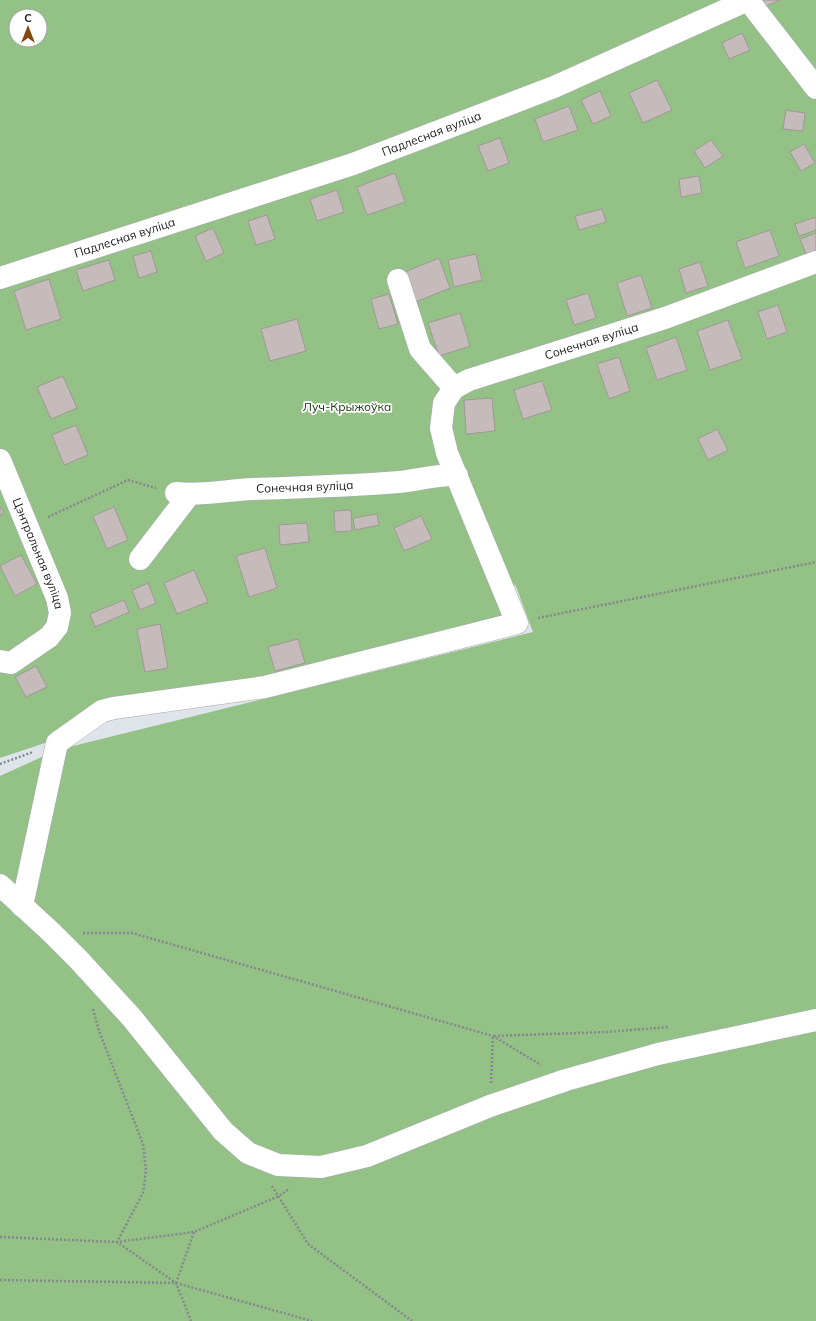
<svg xmlns="http://www.w3.org/2000/svg" width="816" height="1321" viewBox="0 0 816 1321" font-family="Mulish,sans-serif">
	<style>
		.green { fill: #94c186; fill-rule: evenodd }
		.building { fill: #c4bbba; stroke: #a19897 }
		.lines { fill: none; stroke-linecap: round; stroke-linejoin: round }
		.minor-casing { stroke: #a6aab1; stroke-width: 23 }
		.path { stroke: #85888d; stroke-width: 2.5; stroke-dasharray: 2 2; stroke-linecap: butt }
		.minor { stroke: #fff; stroke-width: 22 }
		.labels { text-anchor: middle; stroke-width: 3.5; stroke-linejoin: round; paint-order: stroke }
		.street-label { font-size: 12px; fill: #181a1c; stroke: #fff }
		.park-label { font-size: 12px; fill: #0e3400; stroke: #fff }
	</style>
	<rect width="100%" height="100%" fill="#dfe3ea"/>
	<!-- green -->
	<path class="green" d="M0 0H816V1321H0V776L57 750 533 632 515 584 503 616 268 680 105 698 54 740 0 758ZM16 16H40V40H16Z"/>
	<!-- building -->
	<path class="building" d="M761 0H780L764 7Z
		M742 33 750 50 729 59 722 43Z
		M657 80 672 110 643 123 629 93Z
		M600 91 611 116 593 124 581 100Z
		M569 106 578 130 543 142 535 119Z
		M786 110 805 113 803 131 783 129Z
		M500 138 509 163 488 171 478 146Z
		M711 140 723 156 705 168 694 151Z
		M804 144 815 163 801 171 790 152Z
		M395 173 405 202 367 215 357 187Z
		M699 176 702 193 681 197 679 179Z
		M337 190 344 212 317 221 310 199Z
		M602 209 606 222 579 230 575 216Z
		M267 215 275 239 256 245 248 221Z
		M816 217V230L799 236 795 224Z
		M213 228 224 253 206 261 195 236Z
		M770 230 779 256 745 268 736 242Z
		M816 233V251L806 254 800 239Z
		M151 251 157 272 139 278 133 256Z
		M476 254 482 280 454 287 448 260Z
		M439 258 450 288 416 302 405 272Z
		M109 260 115 280 83 291 76 270Z
		M700 262 708 286 686 293 679 269Z
		M641 275 652 308 627 316 617 283Z
		M49 279 61 319 26 330 14 291Z
		M588 293 596 318 574 325 566 300Z
		M389 294 398 324 379 329 371 299Z
		M778 305 787 332 767 339 758 312Z
		M460 313 470 346 439 356 428 323Z
		M297 319 306 351 270 361 261 329Z
		M728 320 742 359 710 370 697 331Z
		M676 337 687 370 657 380 646 348Z
		M619 357 630 391 609 399 597 364Z
		M63 376 77 408 51 419 37 387Z
		M542 381 552 410 523 419 514 390Z
		M492 398 495 431 466 434 464 400Z
		M76 425 88 455 64 465 52 435Z
		M717 429 728 450 708 460 698 439Z
		M0 507 4 512 0 516Z
		M114 507 128 540 107 549 93 516Z
		M351 510 352 531 335 532 334 511Z
		M377 514 379 525 355 530 353 518Z
		M421 516 432 539 404 551 394 528Z
		M307 523 309 542 280 545 279 525Z
		M265 548 277 588 249 597 236 556Z
		M21 555 37 584 15 596 0 566Z
		M194 570 208 602 177 614 164 583Z
		M148 583 156 603 140 610 132 590Z
		M124 600 129 612 95 627 90 614Z
		M160 624 168 668 145 672 137 629Z
		M298 639 305 663 275 671 268 647Z
		M36 666 47 687 26 697 15 677Z"/>
	<g class="lines">
		<defs>
			<g id="minor">
				<path id="s1" d="M0 278 353 164 554 87 748 0 816 88"/>
				<path d="M398 280 420 349 454 388"/>
				<path id="s2" d="M0 460 57 598 60 613 57 627 49 637 11 663 0 661"/>
				<path id="s3" d="M176 493C202 496 227 490 253 489 302 487 351 486 399 482 418 480 439 474 457 475"/>
				<path d="M140 559 189 495"/>
				<path d="M0 885 52 933 78 959 132 1018 223 1131 248 1153 278 1165 321 1167 367 1156 490 1106 566 1080 658 1054 816 1020"/>
				<path id="s4" d="M22 906 57 743 102 711 114 708 265 687 517 623 447 453 441 428 444 403 454 388 469 380 665 318 816 262"/>
			</g>
		</defs>
		<!-- minor casing -->
		<use href="#minor" class="minor-casing"/>
		<!-- path -->
		<path class="path" d="M48 517 128 480 156 488
			M538 618 816 562
			M0 764 33 752
			M83 933H132L493 1036 541 1065
			M93 1009 99 1031 143 1144 146 1171 143 1193 117 1242 176 1283 191 1321
			M491 1083 493 1036 607 1032 669 1027
			M272 1186 308 1244 412 1321
			M0 1237 117 1242 194 1232 279 1196 289 1189
			M0 1280 176 1283 312 1321
			M176 1283 194 1232"/>
		<!-- minor -->
		<use href="#minor" class="minor"/>
	</g>
	<g class="labels">
		<!-- street labels -->
		<g class="street-label">
			<text dy="4" stroke="none"><textPath href="#s1" startOffset="455">Падлесная вуліца</textPath></text>
			<text dy="4" stroke="none"><textPath href="#s1" startOffset="131">Падлесная вуліца</textPath></text>
			<text dy="4" stroke="none"><textPath href="#s4" startOffset="1045">Сонечная вуліца</textPath></text>
			<text dy="4" stroke="none"><textPath href="#s3" startOffset="129">Сонечная вуліца</textPath></text>
			<text dy="4" stroke="none"><textPath href="#s2" startOffset="101">Цэнтральная вуліца</textPath></text>
		</g>
		<!-- park labels -->
		<g class="park-label">
			<text x="347" y="411">Луч-Крыжоўка</text>
		</g>
	</g>
	<!-- north arrow -->
	<g transform="translate(28 28)"><circle r="19" fill="#ffffff" stroke="#a3a3a4"/>
	<path d="M0-3L7 15L0 10L-7 15Z" fill="#86470a"/>
	<text y="-6" font-size="11" font-weight="bold" text-anchor="middle" fill="#181a1c">С</text>
	</g>
</svg>
